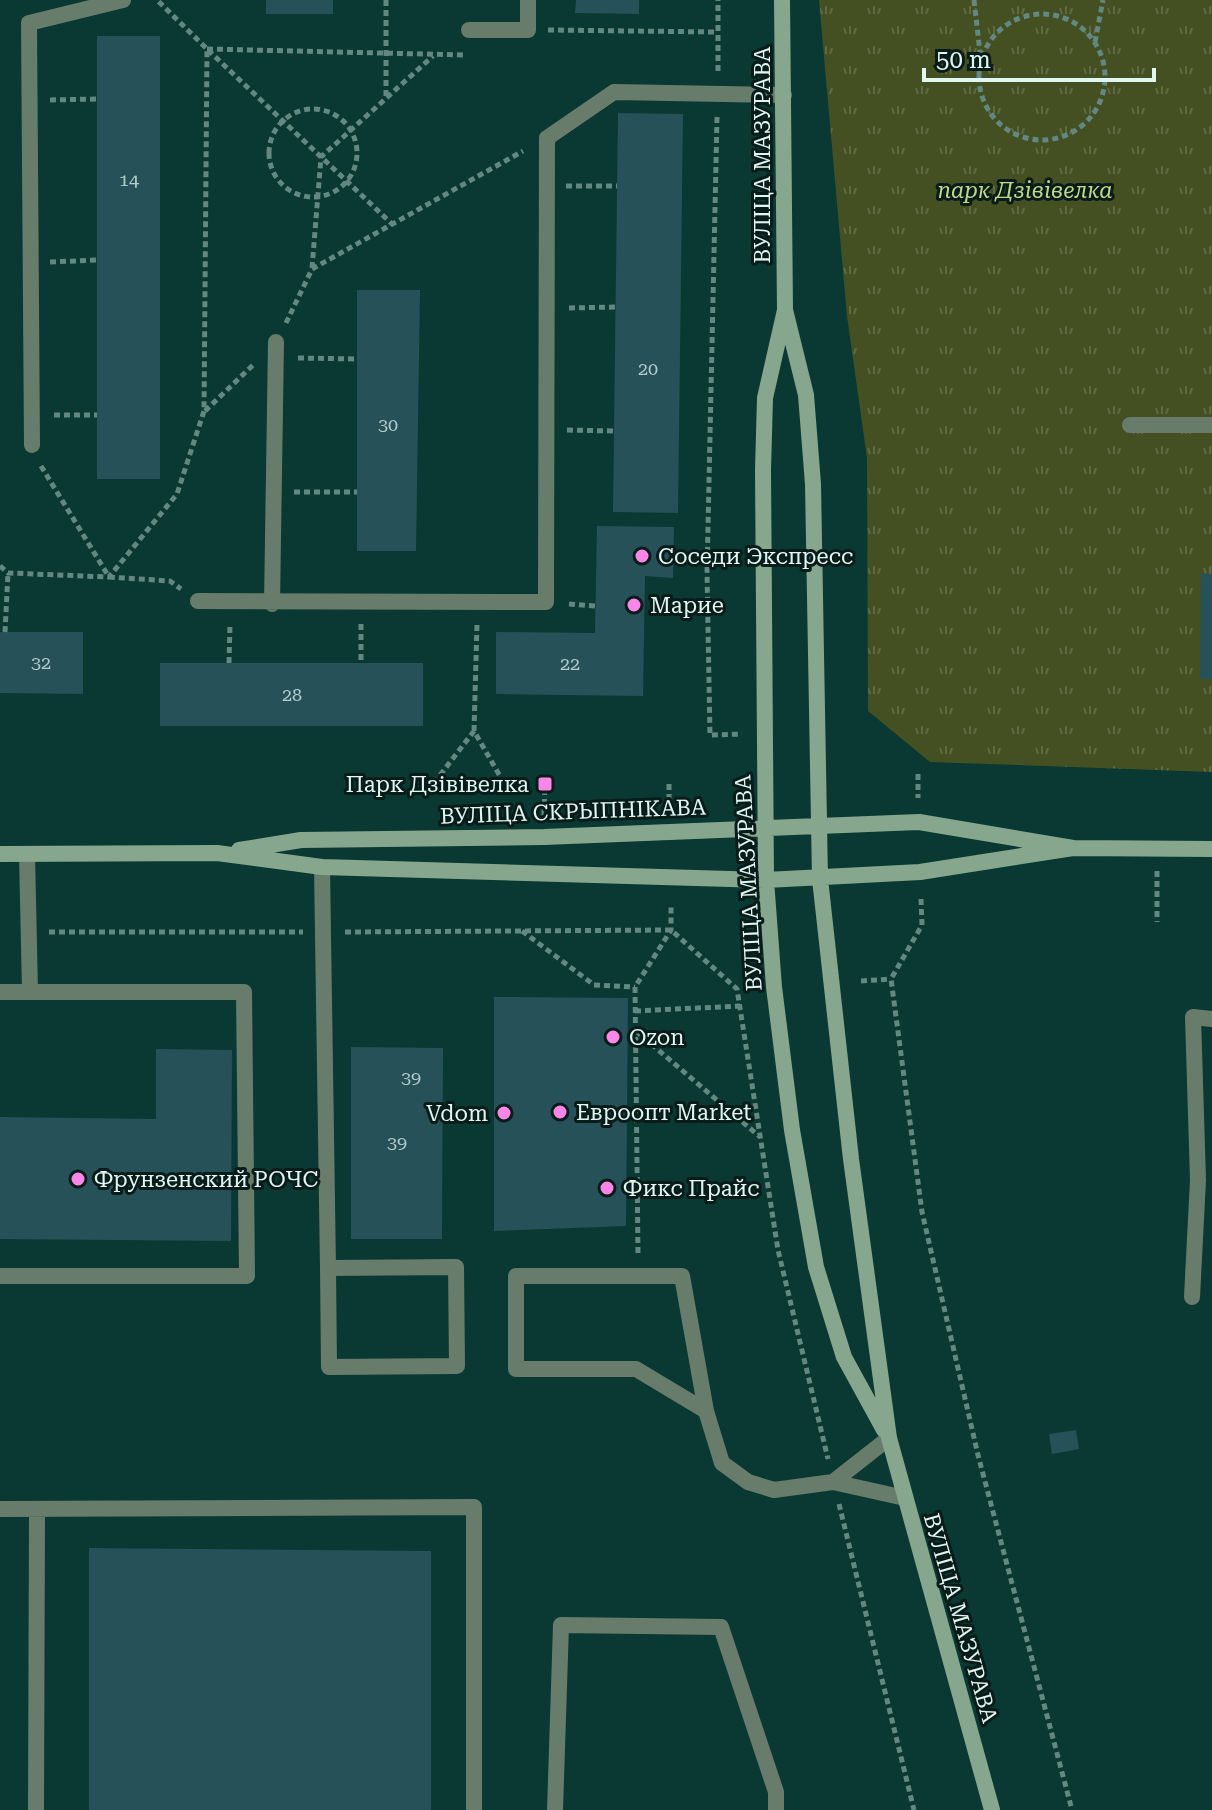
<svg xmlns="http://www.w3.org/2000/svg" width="1212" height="1810" viewBox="0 0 1212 1810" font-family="'Roboto Serif',serif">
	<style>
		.park { fill: url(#park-tufts) }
		.building { fill: #275159 }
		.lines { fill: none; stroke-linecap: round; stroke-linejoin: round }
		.path { stroke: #638782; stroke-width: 5; stroke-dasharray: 6 4; stroke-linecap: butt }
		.lane { stroke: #687c6c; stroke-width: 16 }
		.secondary { stroke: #86a78e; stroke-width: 16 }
		.poi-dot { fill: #fa87e8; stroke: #0a1c19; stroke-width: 3 }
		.labels { text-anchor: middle; stroke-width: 6; stroke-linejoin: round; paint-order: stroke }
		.number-label { font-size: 18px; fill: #b2cdcc }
		.street-label { font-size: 22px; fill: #e0f6f2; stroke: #0a1c19 }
		.park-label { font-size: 22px; font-style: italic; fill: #c1d889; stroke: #0a1c19 }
		.poi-label { font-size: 22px; fill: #e0f6f2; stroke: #0a1c19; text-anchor: start }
	</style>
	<defs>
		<pattern id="park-tufts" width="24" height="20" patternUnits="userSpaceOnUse" patternTransform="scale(2)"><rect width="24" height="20" fill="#445021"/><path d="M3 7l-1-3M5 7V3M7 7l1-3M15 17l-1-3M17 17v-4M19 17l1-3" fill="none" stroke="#5f6a42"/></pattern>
	</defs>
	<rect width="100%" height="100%" fill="#0a3832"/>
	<!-- park -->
	<path class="park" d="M819 0H1212V772L930 762 868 711 867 458 847 316Z"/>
	<!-- building -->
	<path class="building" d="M266 0H333V14H266Z
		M576 0H639V14L575 13Z
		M97 36H160V479H97Z
		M618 113 683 114 678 513 613 512Z
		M357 290H420L416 551H357Z
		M597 526 674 527 673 578 645 576 643 696 496 694V632L595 633Z
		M1201 573 1212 574V679H1200Z
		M0 632H83V694L0 693Z
		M160 663H423V726H160Z
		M494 997 628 998 626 1226 494 1231Z
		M351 1047 443 1048 442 1239H351Z
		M156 1049 232 1050 231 1241 0 1239V1117L156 1119Z
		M1076 1430 1079 1449 1052 1454 1049 1434Z
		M89 1548 431 1551V1810H89Z"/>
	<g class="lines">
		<!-- path -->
		<path class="path" d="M386 0V99
			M974 0 981 61
			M979 77a63 63 0 1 1 126 0a63 63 0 1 1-126 0Z
			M548 30 717 32
			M1095 42 1103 0
			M207 49 466 55
			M208 50 392 224
			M718 71V0
			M50 100 97 99
			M269 153a44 44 0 1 1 88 0a44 44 0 1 1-88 0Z
			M717 117 707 573 710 735 742 734
			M566 186H617
			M50 262 97 260
			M312 268 321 157 433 56
			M569 308 616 307
			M286 323 312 269 523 151
			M298 358 357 359
			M205 411 253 365
			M54 415H97
			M567 430 614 431
			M41 466 109 577 170 581 181 589
			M294 492H357
			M0 566 8 573 109 577 177 494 204 411 207 49 157 0
			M569 604 596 606
			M361 624V663
			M5 632 8 573
			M229 663 230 624
			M474 731 477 624
			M918 774V798
			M434 783 474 731 504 783
			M669 784V808
			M544 815 545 784
			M1157 871V922
			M921 899 922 925 891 979 922 1212 978 1455 1072 1810
			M522 931 594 985 635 987
			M49 932H303
			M345 932 671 930 737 989 778 1250 828 1459
			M861 981 891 979
			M635 1011 740 1006
			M636 1031 759 1136
			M638 1253 635 987 671 930V905
			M839 1504 914 1810"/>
		<!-- lane -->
		<path class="lane" d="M469 30H528V0
			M1130 425H1212
			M32 445 29 23 123 0
			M198 601 546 602 547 138 614 92 784 95
			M272 604 276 342
			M27 854 30 992
			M322 867 328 1268
			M0 992H244L247 1276H0
			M456 1267 457 1366 329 1367 328 1268Z
			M1192 1297 1198 1180 1193 1017 1212 1019
			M706 1411 636 1369H516V1276H682L706 1411 722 1463 748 1482 774 1490 833 1482 905 1498
			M833 1482 889 1438
			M0 1509 474 1507V1810
			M36 1810 37 1509
			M555 1810 561 1625 721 1627 776 1792V1810"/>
		<!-- secondary -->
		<path class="secondary" d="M782 0 785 310 765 398 763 470 766 880 774 987 792 1130 816 1267 844 1357 884 1430
			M785 310 806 395 813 484 820 879 851 1159 889 1438 992 1810
			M239 850 301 840 544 837 919 822 1073 848 1212 849
			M0 854 217 853 322 867 766 880 920 872 1073 848"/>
	</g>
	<!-- markers -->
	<g class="poi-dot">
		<circle cx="642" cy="556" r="8"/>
		<circle cx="634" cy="605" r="8"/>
		<rect x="537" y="776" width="16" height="16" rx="4"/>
		<circle cx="613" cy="1037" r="8"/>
		<circle cx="560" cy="1112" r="8"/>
		<circle cx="504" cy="1113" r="8"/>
		<circle cx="78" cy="1179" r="8"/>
		<circle cx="607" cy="1188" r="8"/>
	</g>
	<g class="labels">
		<!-- number labels -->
		<g class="number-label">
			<text x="129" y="186">14</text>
			<text x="648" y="375">20</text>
			<text x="388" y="431">30</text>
			<text x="41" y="669">32</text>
			<text x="570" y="670">22</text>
			<text x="292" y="701">28</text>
			<text x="411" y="1084">39</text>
			<text x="397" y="1149">39</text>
		</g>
		<!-- street labels -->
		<g class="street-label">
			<text transform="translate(762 155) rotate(-90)" y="8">ВУЛІЦА МАЗУРАВА</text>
			<text transform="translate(573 811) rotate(-2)" y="8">ВУЛІЦА СКРЫПНІКАВА</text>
			<text transform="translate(748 883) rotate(-93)" y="8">ВУЛІЦА МАЗУРАВА</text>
			<text transform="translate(961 1618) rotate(74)" y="8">ВУЛІЦА МАЗУРАВА</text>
		</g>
		<!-- park labels -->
		<g class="park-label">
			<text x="1025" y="198">парк Дзівівелка</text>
		</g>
		<!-- poi labels -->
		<g class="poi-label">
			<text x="658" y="564">Соседи Экспресс</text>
			<text x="650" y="613">Марие</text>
			<text x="529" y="792" text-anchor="end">Парк Дзівівелка</text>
			<text x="629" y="1045">Ozon</text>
			<text x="576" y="1120">Евроопт Market</text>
			<text x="488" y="1121" text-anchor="end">Vdom</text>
			<text x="94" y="1187">Фрунзенский РОЧС</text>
			<text x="623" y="1196">Фикс Прайс</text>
		</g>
	</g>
	<!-- scale -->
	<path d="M924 68v12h230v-12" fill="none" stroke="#e0f6f2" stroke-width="4"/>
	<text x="936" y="68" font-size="24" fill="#e0f6f2" stroke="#0a1c19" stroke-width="6" paint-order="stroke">50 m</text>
</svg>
